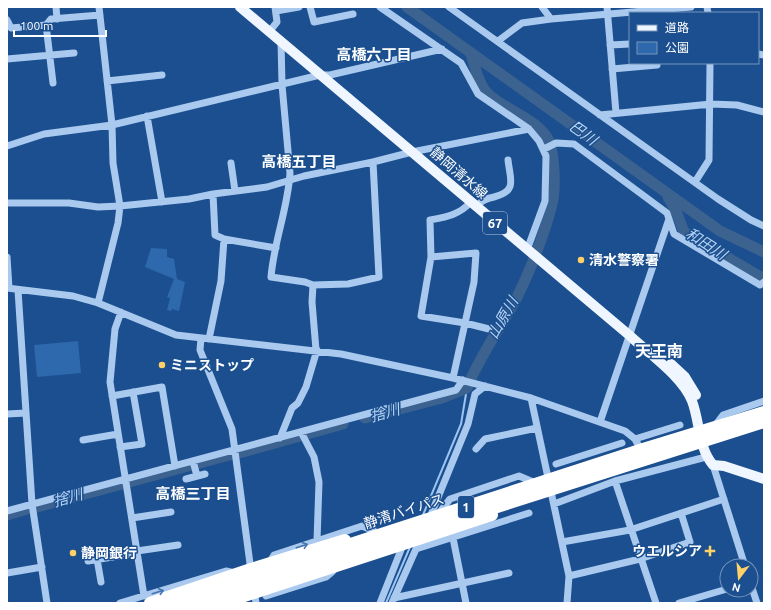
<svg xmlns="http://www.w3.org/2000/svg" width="771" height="610" viewBox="0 0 771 610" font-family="Ubuntu,'Noto Sans JP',sans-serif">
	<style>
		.green { fill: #2e69ad }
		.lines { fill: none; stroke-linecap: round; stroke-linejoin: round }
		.stream { stroke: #9cc4f0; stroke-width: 2 }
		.river { stroke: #3c6290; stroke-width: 11 }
		.minor { stroke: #a9c9ee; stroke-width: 7 }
		.major { stroke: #f0f6ff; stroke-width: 10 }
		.highway { stroke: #fff; stroke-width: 12 }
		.highway-bridge { stroke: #fff; stroke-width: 12 }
		.oneway { stroke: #4674ac }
		.poi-dot { fill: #ffd166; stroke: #1b4f8f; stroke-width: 1.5 }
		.labels { text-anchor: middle; stroke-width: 3; stroke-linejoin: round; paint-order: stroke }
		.shield { fill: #1b4f8f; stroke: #bbcadd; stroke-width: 1 }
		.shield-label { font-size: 13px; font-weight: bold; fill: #fff }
		.street-label { font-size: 14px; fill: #fff; stroke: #1b4f8f }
		.poi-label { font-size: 14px; font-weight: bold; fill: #fff; stroke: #1b4f8f; text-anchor: start }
		.neighbourhood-label { font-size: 15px; font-weight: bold; fill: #fff; stroke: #1b4f8f }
		.water-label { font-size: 15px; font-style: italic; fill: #b5d3f5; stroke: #1b4f8f }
		.quarter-label { font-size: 16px; font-weight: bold; fill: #fff; stroke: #1b4f8f }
	</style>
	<rect width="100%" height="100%" fill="#1b4f8f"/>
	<!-- green -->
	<path class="green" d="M151 248 167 249V257L174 259 177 279 185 282 179 311 172 309 171 311 167 310 170 298 167 297 174 279 145 267Z
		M78 341 81 373 37 377 34 345Z"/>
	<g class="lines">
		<!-- stream -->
		<path class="stream" d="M423 515 461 424 467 388
			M386 603 410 547"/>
		<!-- river -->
		<path class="river" d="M407 7 720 231 764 252
			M668 197 676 211 684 232 764 279
			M365 418 442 398 467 388C480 355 498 332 515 301 529 274 545 233 552 204 556 188 555 149 546 136 532 116 504 110 487 93 478 84 475 66 471 54
			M303 435 343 424
			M239 453 300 436
			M129 482 233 454
			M37 507 122 484
			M7 515 27 509"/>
		<!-- minor -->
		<path class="minor" d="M56 7 57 19
			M310 7 314 22 353 14
			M380 7 461 63 478 94 529 129 539 141 546 156 545 201 527 250
			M449 7 718 199 751 220 764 226
			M542 7 551 19 691 7
			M607 7 616 113
			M707 7 708 13
			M276 11 299 7
			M7 20 11 28 46 25
			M273 27 277 22 275 7
			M498 41 522 23 551 19
			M610 45 630 44
			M758 54 764 55
			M7 59 74 53
			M612 69 657 65
			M107 81 162 75
			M53 83 46 25 51 19 100 15
			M600 115 711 104 737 105 764 112
			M147 116 162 202
			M7 146 44 134 112 125 320 75H330L442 49
			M544 149 556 143 574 144 667 213 674 234 760 285 764 282
			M373 162 412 152 529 129
			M231 163 235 191
			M695 182 709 160 710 63
			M213 194 215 235 224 239 276 248
			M471 202C459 215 446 217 430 220L431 257 421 316 465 323 489 329
			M7 203H69L98 207 120 206 189 199 213 194 267 187 304 176 373 162 379 277 348 284 313 285 305 282 271 277C274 241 288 208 290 173L282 85 281 41
			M480 203C484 199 489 198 494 197 518 191 510 179 508 160
			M7 257 9 288
			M431 257 476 253 474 282 453 378
			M313 285 312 302 316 350
			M7 288 73 296 98 303 176 335 341 354 453 378 531 398 625 431 635 439 642 452
			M18 290 32 504 47 603
			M98 303 118 223 120 206 113 163 112 125 99 7
			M121 312 115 329 110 382 144 596
			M201 338 200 350 232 429 251 571
			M209 339 221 281 224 239
			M112 396 162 387 175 466
			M531 398 569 576 567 603
			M7 414 26 413
			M600 422 669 219
			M714 427 723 415 764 401
			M301 432 314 457 319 482 317 541
			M280 438 292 408 298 403 306 387 317 350
			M635 439 680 425
			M83 440 118 434
			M120 447 142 444 133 392
			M476 449 485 439 537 428
			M193 461 197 476
			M556 464 622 443
			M713 465 745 566
			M186 479 205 474
			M615 481 656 603
			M554 504 615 481 706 457
			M7 511 437 395 456 390 463 380
			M432 512 468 424 475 394 485 386
			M440 512 450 499 519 476 538 484
			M132 518 171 512
			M453 538 466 603
			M562 542 630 530 724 499
			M137 551 178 545
			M97 559 101 582
			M88 561 137 553
			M269 563 274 555 362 526 374 531
			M7 573 42 567
			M569 576 640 559 690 542 681 513
			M751 585 757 603
			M254 589 256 603
			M266 596 326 577 332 572 336 567
			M394 598 509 573
			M120 603 226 571 235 573
			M380 603 403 545
			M392 603 416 549 529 513
			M679 603 727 589"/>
		<!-- major -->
		<path class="major" d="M240 7 629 335C648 353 682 376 692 401 700 422 698 447 713 465L724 466 764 479
			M671 364 685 377 696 395"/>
		<!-- highway -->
		<path class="highway" d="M150 603 251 569 345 540
			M223 603 492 515"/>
		<!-- highway-bridge -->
		<path class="highway-bridge" d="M169 603 643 449 764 412
			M196 603 764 422"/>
	</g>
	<!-- one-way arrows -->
	<defs><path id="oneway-shaft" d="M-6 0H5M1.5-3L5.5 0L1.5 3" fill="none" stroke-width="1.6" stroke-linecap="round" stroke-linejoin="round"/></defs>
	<g class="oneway">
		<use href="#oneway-shaft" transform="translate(302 546) rotate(-18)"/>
		<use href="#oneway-shaft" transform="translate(158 592) rotate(-17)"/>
	</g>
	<!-- markers -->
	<g class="poi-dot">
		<circle cx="581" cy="260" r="4"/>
		<circle cx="162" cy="365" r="4"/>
		<path d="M708 545h4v4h4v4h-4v4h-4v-4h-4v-4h4z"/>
		<circle cx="73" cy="553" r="4"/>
	</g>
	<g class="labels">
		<!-- shield labels -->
		<g class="shield">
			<rect x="483" y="212" width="24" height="22" rx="3"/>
			<rect x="458" y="496" width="16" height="22" rx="3"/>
		</g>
		<g class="shield-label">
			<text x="495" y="228">67</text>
			<text x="466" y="512">1</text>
		</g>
		<!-- street labels -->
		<g class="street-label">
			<text transform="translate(459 173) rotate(41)" y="5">静岡清水線</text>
			<text transform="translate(404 511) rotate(-18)" y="5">静清バイパス</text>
		</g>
		<!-- poi labels -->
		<g class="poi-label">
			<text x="589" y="265">清水警察署</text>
			<text x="170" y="370">ミニストップ</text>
			<text x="702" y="556" text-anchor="end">ウエルシア</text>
			<text x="81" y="558">静岡銀行</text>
		</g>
		<!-- neighbourhood labels -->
		<g class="neighbourhood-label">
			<text x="374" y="60">高橋六丁目</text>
			<text x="299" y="167">高橋五丁目</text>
			<text x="193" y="499">高橋三丁目</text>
		</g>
		<!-- water labels -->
		<g class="water-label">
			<text transform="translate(583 133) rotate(36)" y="5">巴川</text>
			<text transform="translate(706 244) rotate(33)" y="5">和田川</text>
			<text transform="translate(503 318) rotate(-60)" y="5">山原川</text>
			<text transform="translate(385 413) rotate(-15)" y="5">捨川</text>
			<text transform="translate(68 498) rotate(-15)" y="5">捨川</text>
		</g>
		<!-- quarter labels -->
		<g class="quarter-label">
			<text x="659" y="357">天王南</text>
		</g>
	</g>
	<!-- border -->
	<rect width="771" height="610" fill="none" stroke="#ffffff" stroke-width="16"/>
	<!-- legend -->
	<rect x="629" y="12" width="130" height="52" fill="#1b4f8f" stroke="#7695bc"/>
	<rect x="637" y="25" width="20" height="6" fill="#f0f6ff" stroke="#7695bc"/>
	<text x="665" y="32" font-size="12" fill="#ffffff">道路</text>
	<rect x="637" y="42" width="20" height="12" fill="#2e69ad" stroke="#7695bc"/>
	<text x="665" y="52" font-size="12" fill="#ffffff">公園</text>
	<!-- north arrow -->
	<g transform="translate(739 578) rotate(196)"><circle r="19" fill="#1b4f8f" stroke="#7695bc"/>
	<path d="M0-3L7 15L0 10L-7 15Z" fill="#ffd166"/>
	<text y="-6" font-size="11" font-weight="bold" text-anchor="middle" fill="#ffffff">N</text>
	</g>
	<!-- scale -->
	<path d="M14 30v6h92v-6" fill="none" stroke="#ffffff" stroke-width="2"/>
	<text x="20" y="30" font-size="12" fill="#ffffff" stroke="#1b4f8f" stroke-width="3" paint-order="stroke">100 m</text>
</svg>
